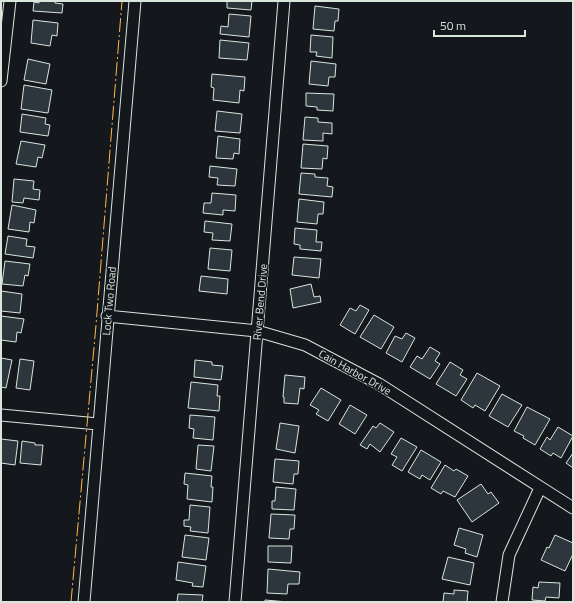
<svg xmlns="http://www.w3.org/2000/svg" width="574" height="603" viewBox="0 0 574 603" font-family="'Titillium Web',sans-serif">
	<style>
		.building { fill: #2c363c; stroke: #d8e6dc }
		.lines { fill: none; stroke-linecap: round; stroke-linejoin: round }
		.minor-casing { stroke: #d8e6dc; stroke-width: 13 }
		.minor { stroke: #14181c; stroke-width: 11 }
		.power { stroke: #ffb74d; stroke-width: 1; stroke-dasharray: 14 3 2 3; stroke-linecap: butt }
		.labels { text-anchor: middle; stroke-width: 3; stroke-linejoin: round; paint-order: stroke }
		.street-label { font-size: 11px; fill: #d8e6dc; stroke: #14181c }
	</style>
	<rect width="100%" height="100%" fill="#14181c"/>
	<!-- building -->
	<path class="building" d="M39 1H55V3L63 4 62 13 33 11 34 2 39 3Z
		M227 1H252L251 10 227 8Z
		M315 6 339 9 338 21H335L334 31 313 29Z
		M229 14 251 16 249 37 220 34 221 26 228 27Z
		M33 20 58 23 57 36 52 35 50 46 31 43Z
		M311 35 333 37 332 58 316 56 317 52H310Z
		M220 40 249 43 247 60 219 58Z
		M28 59 50 64 46 84 24 80Z
		M311 61 336 64 335 77H329L328 86 309 84Z
		M212 74 245 77 244 91 240 90 239 103 213 100 214 88 211 87Z
		M24 85 52 90 48 113 21 109Z
		M306 93 334 94 333 111 317 110V107L306 106Z
		M217 111 242 114 240 133 215 131Z
		M22 114 46 118 45 124 50 125 48 136 20 132Z
		M305 117 318 118V122L332 123V134L323 133V141L303 140Z
		M218 136 240 139 239 154 234 153 233 159 216 158Z
		M21 141 45 145 42 158 38 157 36 167 16 164Z
		M303 144 328 146 327 159 323 158 322 169 301 168Z
		M210 166 237 169 235 186 217 185 218 178 209 177Z
		M301 173 315 174V177L328 178 327 186 333 187 332 197 299 194Z
		M14 179 34 181 33 189 40 190 39 200 24 198 23 203 12 202Z
		M212 193 236 195 235 211 223 210V215L203 213 204 203H211Z
		M299 199 324 202 323 214H318L317 224 297 222Z
		M12 205 36 210 34 223 30 222 29 232 8 229Z
		M205 221 232 224 230 241 212 240 213 233 204 232Z
		M295 228 317 230 316 242H322L321 251 300 249V245L294 244Z
		M8 236 27 239 26 246 35 247 33 258 5 254Z
		M210 248 232 250 230 271 208 269Z
		M294 257 321 259 319 278 292 275Z
		M5 261 30 264 28 276 25 275 23 286 2 284Z
		M201 276 228 279 227 294 199 291Z
		M311 284 314 297 320 296 321 302 293 308 290 289Z
		M1 291 22 294 20 313 1 311Z
		M360 305 369 310 355 334 340 325 350 308 356 311Z
		M374 315 394 327 381 349 360 337Z
		M1 316 24 319 21 333 17 332 16 342 1 340Z
		M406 333 415 338 402 362 386 353 395 336 402 339Z
		M430 347 440 353 435 361 440 364 430 379 410 367 417 356 422 359Z
		M1 358 12 360 6 388 1 387Z
		M20 359 34 361 30 390 16 388Z
		M195 360 212 362V365L223 366 221 380 194 377Z
		M450 362 463 370 460 375 467 379 456 396 436 384Z
		M477 373 500 386 485 411 475 405 473 408 461 400Z
		M285 375 305 377 304 389 300 388 298 404 284 403V397H283Z
		M191 382 218 385 217 396H220L219 411 188 408Z
		M321 388 341 400 328 421 316 414 319 410 310 405Z
		M502 394 522 405 508 427 489 416Z
		M350 405 367 415 355 434 339 424Z
		M527 407 550 419 535 445 523 438 524 436 514 431Z
		M190 415 215 417 213 440 193 438 194 429 189 428Z
		M280 423 299 426 295 453 276 449Z
		M380 423 394 432 380 452 370 444 367 449 360 445 373 426 376 428Z
		M558 427 573 436 561 458 553 453 551 456 540 449 547 437 550 440Z
		M401 438 417 447 402 471 392 465 397 457 391 454Z
		M1 439 18 441 15 465 1 463Z
		M22 441 35 443V445H43L41 465 20 463Z
		M198 445 214 446 211 471 196 469Z
		M421 450 441 462 430 480 422 475 420 479 408 472Z
		M573 453V468L566 463Z
		M275 459 299 461 298 474H294L293 484 273 482Z
		M445 465 454 471 456 469 468 476 455 497 443 491 441 494 431 488Z
		M185 473 212 476 211 487H213L212 502 187 499 188 485 184 484Z
		M481 484 488 494 491 492 499 503 472 522 457 500Z
		M276 487 296 489 294 510 272 509V501H275Z
		M190 505 210 507 208 533 190 531 191 527 184 526V520H189Z
		M271 514 295 515 294 529H290L289 539 269 538Z
		M459 528 483 535 477 557 465 553 466 549 454 545Z
		M185 535 209 538 206 560 182 557Z
		M555 535 573 543V554L565 571 541 560 547 547 549 548Z
		M268 546H292L291 563 268 562Z
		M448 557 474 563 470 585 442 579Z
		M178 562 206 566 203 587 192 586 193 583 176 580Z
		M268 569 300 572 299 584H288L287 594 267 593Z
		M539 582 560 583 559 598 546 597 545 601 532 600 533 587 538 588Z
		M454 590 468 591 467 602H443L444 593 454 594Z
		M178 594 203 595 202 602H177Z
		M265 600 288 602H265Z"/>
	<g class="lines">
		<defs>
			<path id="minor" d="M1 81 10 1
				M107 316 257 331 305 345 379 384 573 508
				M1 415 98 424
				M84 602 135 1
				M235 602 284 1
				M502 602 509 555 540 488"/>
		</defs>
		<!-- minor casing -->
		<use href="#minor" class="minor-casing"/>
		<!-- minor -->
		<use href="#minor" class="minor"/>
		<!-- power -->
		<path class="power" d="M71 602 96 325 122 1"/>
	</g>
	<g class="labels">
		<!-- street labels -->
		<g class="street-label">
			<text transform="translate(109 301) rotate(-85)" y="4">Lock Two Road</text>
			<text transform="translate(260 302) rotate(-85)" y="4">River Bend Drive</text>
			<text transform="translate(355 372) rotate(29)" y="4">Cain Harbor Drive</text>
		</g>
	</g>
	<!-- border -->
	<rect width="574" height="603" fill="none" stroke="#d8e6dc" stroke-width="4"/>
	<!-- scale -->
	<path d="M434 30v6h91v-6" fill="none" stroke="#d8e6dc" stroke-width="2"/>
	<text x="440" y="30" font-size="12" fill="#d8e6dc" stroke="#14181c" stroke-width="3" paint-order="stroke">50 m</text>
</svg>
